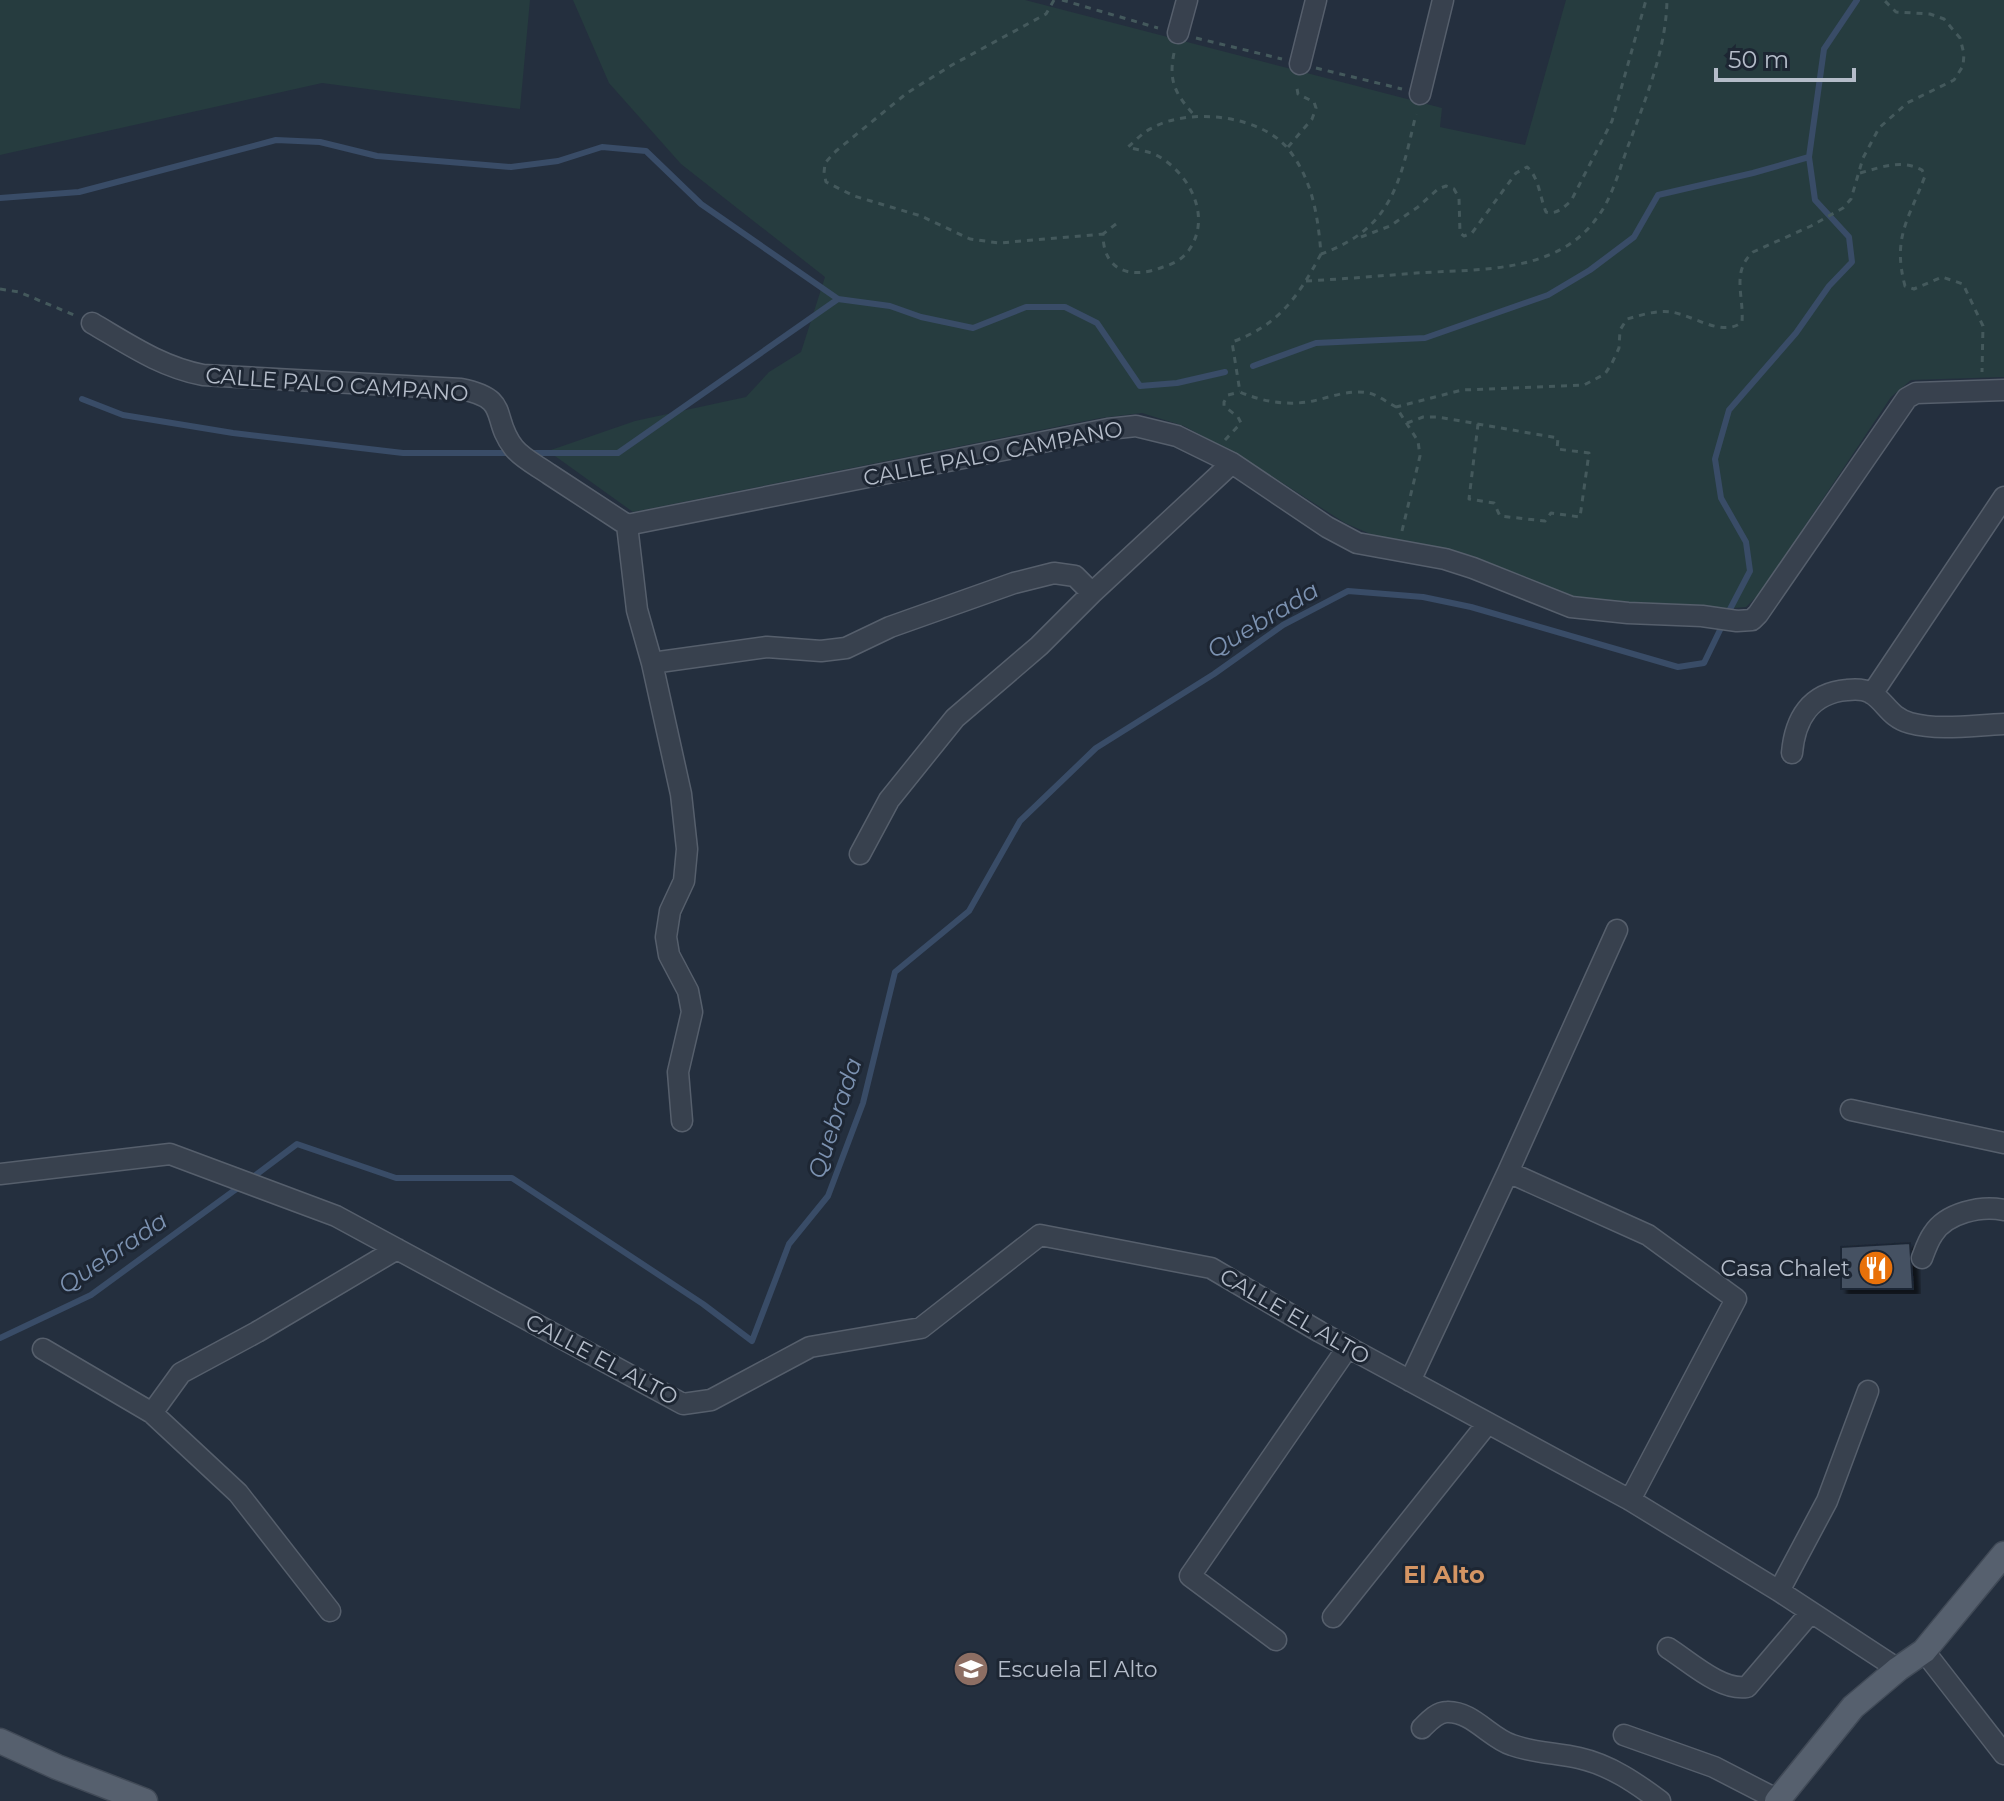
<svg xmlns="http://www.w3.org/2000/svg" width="2004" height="1801" viewBox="0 0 2004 1801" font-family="Montserrat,sans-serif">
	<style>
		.green { fill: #263c3f }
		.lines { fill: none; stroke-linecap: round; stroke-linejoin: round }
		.stream { stroke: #394c67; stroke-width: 6 }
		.building { fill: #455162; stroke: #1f2835; stroke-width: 2; filter: url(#shadow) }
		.minor-casing { stroke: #565f6c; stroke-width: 23 }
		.major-casing { stroke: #414a57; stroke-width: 27 }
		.path { stroke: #44595c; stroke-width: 3; stroke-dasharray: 6 6; stroke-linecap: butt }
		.minor { stroke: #38414e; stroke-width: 20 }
		.major { stroke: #56606e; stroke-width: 24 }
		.labels { text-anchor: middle; stroke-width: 6; stroke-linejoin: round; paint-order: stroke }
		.street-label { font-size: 22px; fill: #b4bcc9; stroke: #1d2633 }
		.poi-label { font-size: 22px; fill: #b4bcc9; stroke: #1d2633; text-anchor: end }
		.water-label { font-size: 24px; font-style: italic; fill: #7c92b1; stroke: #1d2633 }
		.neighbourhood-label { font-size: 24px; font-weight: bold; fill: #d59563; stroke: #1d2633 }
	</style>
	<defs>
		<filter id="shadow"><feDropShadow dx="6" dy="6" stdDeviation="2" flood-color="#0009"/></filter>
	</defs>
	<rect width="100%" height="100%" fill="#242f3e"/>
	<!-- green -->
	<path class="green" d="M0 0H530L520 109 322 83 0 155Z
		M573 0H1025L1442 108 1440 127 1525 145 1566 0H2004V377L1911 380 1891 397 1760 593 1746 607 1721 609 1584 602 1375 536 1345 523 1248 461 1184 426 1142 413 1100 418 633 512 548 451 635 421 746 397 769 372 801 352 825 277 681 164 609 83Z"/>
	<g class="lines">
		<!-- stream -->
		<path class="stream" d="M0 198 79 192 276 140 320 142 377 156 511 167 558 161 602 147 646 151 701 204 838 299 890 306 921 317 973 328 1026 307H1065L1097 323 1140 386 1177 383 1225 372
			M1253 366 1316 343 1425 338 1548 295 1590 270 1634 237 1658 195 1753 173 1809 157
			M82 399 123 415 233 433 403 453H510
			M528 453H618L838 299
			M1728 613 1750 571 1746 542 1721 498 1715 459 1729 410 1796 333 1829 286 1852 262 1849 237 1815 200 1809 157 1824 49 1857 0
			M253 1177 297 1144 396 1178H512L703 1304 752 1341 789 1244 828 1196 863 1103 895 972 969 911 1020 821 1096 748 1214 674 1283 625 1348 591 1423 597 1471 607 1678 667 1704 663 1720 630
			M0 1338 91 1295 239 1187"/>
	</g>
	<!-- building -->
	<path class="building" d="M1910 1243 1913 1289H1841V1247Z"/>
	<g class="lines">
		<defs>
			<path id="minor" d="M1178 33 1187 0
				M1300 64 1316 0
				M1420 94 1443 0
				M92 323C128 344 161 367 203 375L461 389C512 399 490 418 514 448 523 459 538 466 549 474 575 491 601 508 627 525L1108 429 1136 426 1177 436 1232 463 1327 527 1357 543 1445 559 1473 568 1571 607 1628 613 1702 616 1737 621 1752 620 1758 614 1907 398 1916 393 2004 390
				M627 525 637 610 652 663 767 647 821 651 846 648 890 627 1014 583 1054 573 1075 576 1092 593
				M652 663 681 794 687 849 684 881 670 911 666 937 669 955 688 991 692 1012 678 1072 682 1121
				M1872 694 2004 497
				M1792 753C1795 719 1810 693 1847 690 1855 689 1864 689 1871 693 1886 702 1889 717 1910 723 1940 731 1974 725 2004 724
				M860 854 889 800 955 718 1039 646 1092 593 1232 463
				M1851 1110 2004 1143
				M1508 1172 1648 1235 1736 1299 1630 1500
				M0 1174 170 1154 336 1216 683 1404 711 1400 810 1347 921 1328 1040 1235 1211 1268 1320 1332 1630 1500 1779 1591 1898 1669
				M1922 1258C1925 1250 1928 1241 1933 1234 1946 1213 1981 1205 2004 1210
				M43 1349 152 1413 181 1373 257 1332 397 1249
				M1410 1381 1508 1172 1617 930
				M152 1413 238 1493 330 1611
				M1779 1591 1827 1501 1868 1391
				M1333 1617 1487 1424
				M1276 1640 1190 1576 1348 1347
				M1668 1648C1690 1662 1721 1691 1747 1687L1811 1612
				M1924 1651 2004 1754
				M1422 1728C1429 1721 1437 1712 1447 1712 1472 1711 1490 1738 1512 1745 1534 1753 1557 1753 1579 1758 1610 1765 1636 1783 1660 1801
				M1624 1735 1714 1767 1778 1800"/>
			<path id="major" d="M0 1741 57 1767 145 1801
				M1777 1801 1853 1707 1898 1669 1924 1651 2004 1554"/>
		</defs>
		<!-- minor casing -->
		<use href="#minor" class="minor-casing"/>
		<!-- major casing -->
		<use href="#major" class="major-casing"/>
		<!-- path -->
		<path class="path" d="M1054 0 1046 14 952 65 907 93 836 151 825 163 824 173 826 182 854 196 921 216 970 239 999 243 1103 234
			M1062 0 1158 28
			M1196 38 1282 59
			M1174 53C1168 82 1176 95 1195 116
			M1316 68 1402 89
			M1288 147 1312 119 1316 108 1314 102 1298 94 1296 83
			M1860 173C1882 167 1901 159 1922 170L1925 176C1909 219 1892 237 1905 286L1914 289 1942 277 1963 284 1983 326 1982 372
			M1116 224 1103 234C1103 273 1133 279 1163 267 1173 264 1183 259 1189 250 1212 217 1190 174 1158 156 1149 151 1137 150 1128 147 1135 141 1143 132 1152 128 1189 107 1262 115 1289 150 1313 181 1318 217 1321 254 1393 228 1400 182 1416 114
			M1361 237 1390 226 1418 207 1438 189 1446 186 1454 189 1459 198 1460 233 1464 236 1472 233 1516 173 1527 167C1539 177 1540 198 1546 212 1556 215 1563 208 1571 201L1612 121 1646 0
			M1321 254C1298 297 1279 325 1232 342L1240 392C1263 402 1288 406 1313 401 1331 397 1350 389 1369 393 1378 395 1388 403 1396 407
			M1306 281C1343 279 1379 276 1416 273 1477 269 1556 274 1596 219 1613 198 1620 166 1630 141 1647 95 1666 49 1667 0
			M0 289 19 292 74 315
			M1407 423 1423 417H1438L1558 438 1557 449 1589 453 1580 517 1551 513 1545 521 1500 516 1494 503 1469 499 1478 424
			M1225 440 1241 423 1238 417 1224 406V402L1228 395 1240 392
			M1402 531 1420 456 1418 441 1396 407 1462 390 1584 385 1605 374 1612 363 1619 348 1620 330 1627 319C1641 315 1657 310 1671 312 1693 315 1723 338 1742 322 1744 295 1731 272 1753 252L1811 226 1843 208 1851 199 1863 158 1879 128 1907 103 1954 80 1963 66 1964 54 1960 38 1944 19 1930 14 1896 12 1884 0"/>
		<!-- minor -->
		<use href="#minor" class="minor"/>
		<!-- major -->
		<use href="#major" class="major"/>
	</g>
	<!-- icons -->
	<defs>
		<symbol id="restaurant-disc" viewBox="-11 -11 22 22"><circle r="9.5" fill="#e8710a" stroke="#1d2633"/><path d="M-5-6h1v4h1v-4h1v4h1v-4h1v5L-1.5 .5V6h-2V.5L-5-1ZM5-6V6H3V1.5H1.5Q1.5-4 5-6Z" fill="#fff"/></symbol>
		<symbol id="school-disc" viewBox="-11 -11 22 22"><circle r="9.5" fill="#8d6e63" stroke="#1d2633"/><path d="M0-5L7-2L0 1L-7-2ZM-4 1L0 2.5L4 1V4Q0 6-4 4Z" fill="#fff"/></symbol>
	</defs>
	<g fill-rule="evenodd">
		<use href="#restaurant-disc" x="1856" y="1248" width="40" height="40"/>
		<use href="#school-disc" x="951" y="1649" width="40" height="40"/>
	</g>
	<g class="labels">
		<!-- street labels -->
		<g class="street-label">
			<text transform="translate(337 384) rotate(4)" y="8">CALLE PALO CAMPANO</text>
			<text transform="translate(993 453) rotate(-11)" y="8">CALLE PALO CAMPANO</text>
			<text transform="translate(1295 1316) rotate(30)" y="8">CALLE EL ALTO</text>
			<text transform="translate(602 1359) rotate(28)" y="8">CALLE EL ALTO</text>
		</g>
		<!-- poi labels -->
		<g class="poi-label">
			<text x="1850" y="1276">Casa Chalet</text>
			<text x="997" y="1677" text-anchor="start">Escuela El Alto</text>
		</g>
		<!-- water labels -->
		<g class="water-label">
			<text transform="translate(1263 620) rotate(-31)" y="8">Quebrada</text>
			<text transform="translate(835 1118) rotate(-72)" y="8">Quebrada</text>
			<text transform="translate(113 1253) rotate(-34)" y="8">Quebrada</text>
		</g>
		<!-- neighbourhood labels -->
		<g class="neighbourhood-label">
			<text x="1444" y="1583">El Alto</text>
		</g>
	</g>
	<!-- scale -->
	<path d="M1716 68v12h138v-12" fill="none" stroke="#b4bcc9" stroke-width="4"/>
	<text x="1728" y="68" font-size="24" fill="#b4bcc9" stroke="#1d2633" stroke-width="6" paint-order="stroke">50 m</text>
</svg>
